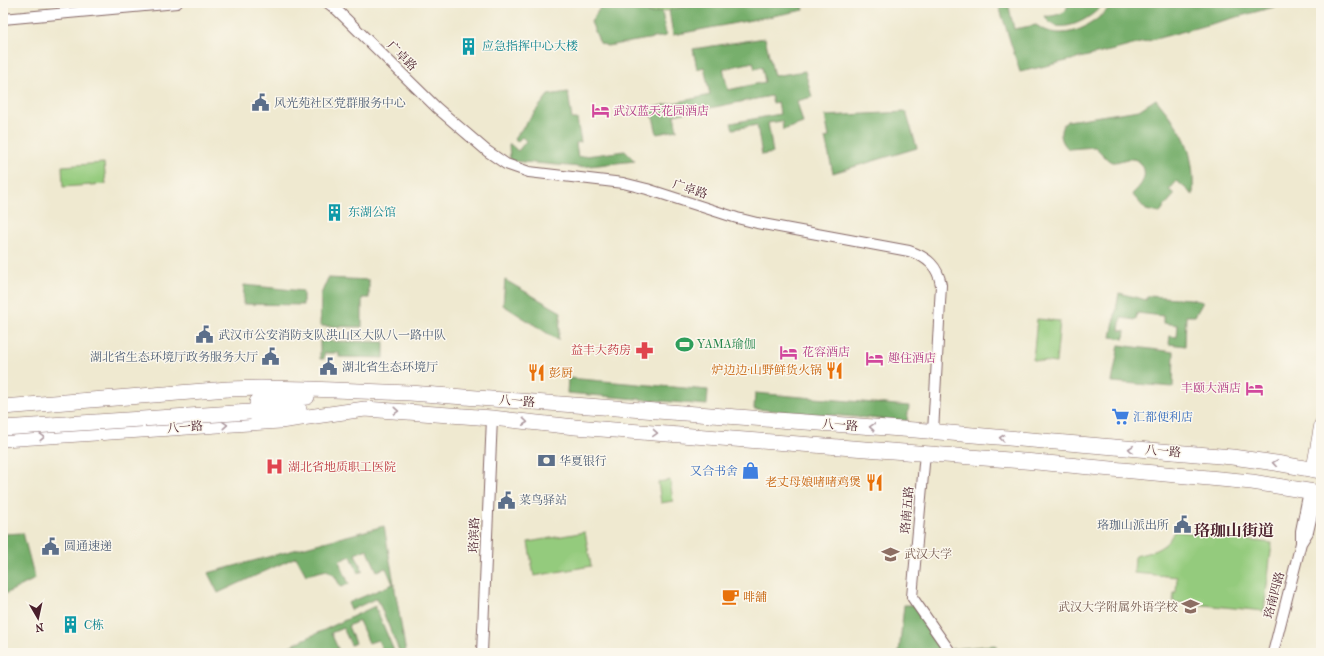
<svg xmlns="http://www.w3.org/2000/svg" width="1324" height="656" viewBox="0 0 1324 656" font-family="'IM FELL French Canon','Noto Serif SC',serif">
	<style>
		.green { fill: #94cb7d; stroke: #6f7554 }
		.forest { fill: #77af6c; stroke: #60674c; fill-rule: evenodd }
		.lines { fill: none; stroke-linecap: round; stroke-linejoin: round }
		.minor-casing { stroke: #846665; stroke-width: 12 }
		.tertiary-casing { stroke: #846665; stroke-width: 14 }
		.secondary-casing { stroke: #846665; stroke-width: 16 }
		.minor { stroke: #fff; stroke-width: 10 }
		.tertiary { stroke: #fff; stroke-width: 13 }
		.secondary { stroke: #fff; stroke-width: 15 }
		.secondary-bridge-casing { stroke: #846665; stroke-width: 16; stroke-linecap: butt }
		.secondary-bridge { stroke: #fff; stroke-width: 15 }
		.oneway { stroke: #ae9aa0 }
		.labels { text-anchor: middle; stroke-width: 3; stroke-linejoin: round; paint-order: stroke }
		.culture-label { font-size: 12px; fill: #0d838f; stroke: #fbf7ec; text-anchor: start }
		.street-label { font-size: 12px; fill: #4a1f2b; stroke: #fbf7ec }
		.service-label { font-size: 12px; fill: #4e5e75; stroke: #fbf7ec; text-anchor: start }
		.hotel-label { font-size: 12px; fill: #b23c85; stroke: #fbf7ec; text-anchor: start }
		.leisure-label { font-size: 12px; fill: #27864d; stroke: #fbf7ec; text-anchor: start }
		.health-label { font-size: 12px; fill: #be3a42; stroke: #fbf7ec; text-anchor: end }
		.food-label { font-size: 12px; fill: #c56008; stroke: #fbf7ec; text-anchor: end }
		.shop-label { font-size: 12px; fill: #366cbe; stroke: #fbf7ec; text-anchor: start }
		.education-label { font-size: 12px; fill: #785e54; stroke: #fbf7ec; text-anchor: start }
		.district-label { font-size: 16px; font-weight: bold; fill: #4a1f2b; stroke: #fbf7ec }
	</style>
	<rect width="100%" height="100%" fill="#fbf7ec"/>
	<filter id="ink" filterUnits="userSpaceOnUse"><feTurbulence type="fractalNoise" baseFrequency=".025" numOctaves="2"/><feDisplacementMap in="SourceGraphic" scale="8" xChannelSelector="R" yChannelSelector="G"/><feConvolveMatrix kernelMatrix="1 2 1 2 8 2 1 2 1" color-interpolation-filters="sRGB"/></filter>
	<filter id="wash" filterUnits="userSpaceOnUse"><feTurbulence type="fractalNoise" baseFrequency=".012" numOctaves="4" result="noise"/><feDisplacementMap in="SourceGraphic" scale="16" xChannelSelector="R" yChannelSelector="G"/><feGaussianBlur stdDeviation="0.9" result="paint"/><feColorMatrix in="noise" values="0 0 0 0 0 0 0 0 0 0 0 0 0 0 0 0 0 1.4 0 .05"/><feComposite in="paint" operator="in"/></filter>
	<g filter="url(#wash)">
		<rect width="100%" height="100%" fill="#efe9d0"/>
		<!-- green -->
		<path class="green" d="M647 3H706L649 14Z
			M104 163 106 184 63 187 62 166Z
			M1037 319 1060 321 1056 363 1033 360Z
			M670 480 673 501 661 503 658 482Z
			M1174 531 1272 543 1264 611 1173 602 1174 593H1176L1177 577 1134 573 1135 556C1152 552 1167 549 1174 531Z
			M585 532 591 566 534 576 528 542Z"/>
		<!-- forest -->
		<path class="forest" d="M603 3H647L649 14 662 11 666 36 607 46 600 43 591 22Z
			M706 3H802L804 10 673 35 669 10Z
			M998 3H1008L1014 29 1036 25C1040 27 1043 30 1047 31 1073 39 1098 22 1113 3H1289L1118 49 1020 72Z
			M1069 3H1104C1094 16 1073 29 1056 26 1051 25 1047 20 1044 16 1049 17 1059 15 1064 12 1067 10 1067 6 1069 3Z
			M765 38 774 76 805 71 812 97 797 101 803 123 783 130 782 121 768 123 773 153 762 155 757 125 733 129 731 123 780 114 778 102 773 103 771 96 674 115 677 130 657 134 651 108 710 95 704 67 697 69 693 49ZM753 62 755 69 762 67 765 82 728 90 723 69Z
			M568 92 572 119H577L581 142 576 143 578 157 625 151 635 161 580 167 512 161 510 159 509 146 510 144 518 151 526 141 522 137 517 142 514 139 548 95Z
			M1156 99C1165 111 1175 122 1182 134 1192 152 1194 175 1193 195L1177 181 1169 190 1175 194 1163 208 1160 213 1146 210 1132 194C1135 191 1140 187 1142 182 1148 172 1142 159 1131 159 1125 158 1118 163 1112 162 1106 160 1100 151 1095 147L1069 149C1060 143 1057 127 1068 121L1139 110Z
			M906 112 917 148 833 173 825 138 829 137 825 116Z
			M328 278 369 280V298H362V327L320 326 321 294Z
			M505 280 561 312 558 340 503 305Z
			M244 285 303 291V305L243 304Z
			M1119 293 1146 300 1148 296 1191 299 1203 302 1195 316H1186L1185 346 1169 344 1170 336 1177 337 1178 325 1163 323V316L1137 313 1136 320 1121 318 1119 330 1125 331 1124 339 1111 337Z
			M320 341 384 342V358L339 357V353H324V359H320Z
			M1119 345 1174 352 1173 387 1112 382Z
			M568 378 708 390 707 405 567 393Z
			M755 393 909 406 907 421 754 409Z
			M384 526 406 653H400L377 598 351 610 348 603 393 584 386 568 377 571 367 549 355 554 363 571 358 573 351 556 339 561 349 584 341 587 334 575 327 570 306 575 296 557 218 593 208 573Z
			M23 533 35 579 3 595V534Z
			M904 605H914L946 653H899Z
			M375 606 395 653H384L378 640 369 643 359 621 348 626 355 643 351 645 343 628 331 633 340 653H275Z
			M996 645V653H954L951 649Z"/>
	</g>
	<g filter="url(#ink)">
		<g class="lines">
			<defs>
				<path id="minor" d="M328 3 337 10 437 108 487 151 506 164 529 172 623 183 647 189 737 218 757 223 909 251C927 257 938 266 941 285L933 432
					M3 19 177 3
					M925 453 912 597 951 653
					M1301 543 1308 532 1317 493
					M482 653 492 418
					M1273 653 1301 543V531L1309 491"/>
				<path id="tertiary" d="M1313 469 1321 424"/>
				<path id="secondary" d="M257 402 307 397
					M3 407 228 389 261 388 309 389 410 393 915 430 1232 457 1276 463 1321 471
					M250 412 299 409
					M3 439 280 421 365 409 492 418 575 427 1036 462 1252 482 1321 493"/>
			</defs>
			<!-- minor casing -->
			<use href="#minor" class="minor-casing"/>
			<!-- tertiary casing -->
			<use href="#tertiary" class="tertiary-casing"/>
			<!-- secondary casing -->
			<use href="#secondary" class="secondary-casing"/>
			<!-- minor -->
			<use href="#minor" class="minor"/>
			<!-- tertiary -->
			<use href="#tertiary" class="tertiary"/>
			<!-- secondary -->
			<use href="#secondary" class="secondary"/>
			<defs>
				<path id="secondary-bridge" d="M3 428 250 412"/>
			</defs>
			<!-- secondary-bridge casing -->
			<use href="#secondary-bridge" class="secondary-bridge-casing"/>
			<!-- secondary-bridge -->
			<use href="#secondary-bridge" class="secondary-bridge"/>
		</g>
		<!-- one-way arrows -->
		<defs><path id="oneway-chevron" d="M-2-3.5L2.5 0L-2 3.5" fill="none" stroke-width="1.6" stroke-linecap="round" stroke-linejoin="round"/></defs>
		<g class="oneway">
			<use href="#oneway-chevron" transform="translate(396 411) rotate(4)"/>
			<use href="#oneway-chevron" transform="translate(525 422) rotate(6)"/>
			<use href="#oneway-chevron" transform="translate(225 425) rotate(-4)"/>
			<use href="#oneway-chevron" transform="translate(872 427) rotate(-176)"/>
			<use href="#oneway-chevron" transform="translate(655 433) rotate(4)"/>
			<use href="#oneway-chevron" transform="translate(42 437) rotate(-3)"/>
			<use href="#oneway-chevron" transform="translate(1002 438) rotate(-175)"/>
			<use href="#oneway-chevron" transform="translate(1131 449) rotate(-175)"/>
			<use href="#oneway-chevron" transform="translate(1275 463) rotate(-171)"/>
		</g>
	</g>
	<!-- icons -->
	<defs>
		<symbol id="building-bare" viewBox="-9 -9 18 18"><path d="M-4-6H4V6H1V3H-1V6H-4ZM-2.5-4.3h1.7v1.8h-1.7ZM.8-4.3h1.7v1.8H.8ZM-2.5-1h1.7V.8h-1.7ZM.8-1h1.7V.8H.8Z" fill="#0f9aa8" stroke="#fbf7ec" stroke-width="2.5" paint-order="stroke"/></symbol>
		<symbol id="civic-bare" viewBox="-9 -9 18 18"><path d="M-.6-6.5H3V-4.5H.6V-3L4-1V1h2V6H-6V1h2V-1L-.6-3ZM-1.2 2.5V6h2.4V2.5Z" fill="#5c6f8a" stroke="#fbf7ec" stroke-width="2.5" paint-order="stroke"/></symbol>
		<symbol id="hotel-bare" viewBox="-9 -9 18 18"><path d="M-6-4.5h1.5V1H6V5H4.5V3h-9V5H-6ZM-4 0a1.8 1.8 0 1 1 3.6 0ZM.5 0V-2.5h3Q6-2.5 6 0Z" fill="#d1479c" stroke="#fbf7ec" stroke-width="2.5" paint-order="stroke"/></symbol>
		<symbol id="stadium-bare" viewBox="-9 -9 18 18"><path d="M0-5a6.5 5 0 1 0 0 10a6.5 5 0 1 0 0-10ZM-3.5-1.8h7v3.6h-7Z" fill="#2e9e5b" stroke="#fbf7ec" stroke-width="2.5" paint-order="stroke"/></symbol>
		<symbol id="pharmacy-bare" viewBox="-9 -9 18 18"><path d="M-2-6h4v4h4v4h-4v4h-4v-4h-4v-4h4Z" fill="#e0444e" stroke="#fbf7ec" stroke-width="2.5" paint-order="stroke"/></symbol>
		<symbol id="restaurant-bare" viewBox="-9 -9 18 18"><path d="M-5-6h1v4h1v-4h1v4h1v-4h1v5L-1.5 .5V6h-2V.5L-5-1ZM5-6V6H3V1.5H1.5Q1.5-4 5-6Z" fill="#e8710a" stroke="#fbf7ec" stroke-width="2.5" paint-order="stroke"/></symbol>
		<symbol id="supermarket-bare" viewBox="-9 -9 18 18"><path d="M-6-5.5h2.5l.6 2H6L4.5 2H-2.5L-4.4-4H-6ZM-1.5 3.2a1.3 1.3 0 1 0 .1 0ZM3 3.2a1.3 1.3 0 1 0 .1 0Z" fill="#3f7fe0" stroke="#fbf7ec" stroke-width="2.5" paint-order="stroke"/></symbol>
		<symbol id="bank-bare" viewBox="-9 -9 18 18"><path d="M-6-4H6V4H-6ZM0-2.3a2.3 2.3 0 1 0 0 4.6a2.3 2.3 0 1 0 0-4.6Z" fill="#5c6f8a" stroke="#fbf7ec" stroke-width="2.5" paint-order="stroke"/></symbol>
		<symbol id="hospital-bare" viewBox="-9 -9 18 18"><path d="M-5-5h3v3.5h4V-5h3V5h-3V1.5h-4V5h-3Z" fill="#e0444e" stroke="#fbf7ec" stroke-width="2.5" paint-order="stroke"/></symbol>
		<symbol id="shop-bare" viewBox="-9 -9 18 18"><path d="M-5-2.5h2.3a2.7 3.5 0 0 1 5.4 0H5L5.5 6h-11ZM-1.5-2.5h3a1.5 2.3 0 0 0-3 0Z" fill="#3f7fe0" stroke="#fbf7ec" stroke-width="2.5" paint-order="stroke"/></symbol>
		<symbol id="university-bare" viewBox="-9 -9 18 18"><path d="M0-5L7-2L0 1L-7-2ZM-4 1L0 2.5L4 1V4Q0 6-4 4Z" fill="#8d6e63" stroke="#fbf7ec" stroke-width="2.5" paint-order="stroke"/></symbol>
		<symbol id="cafe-bare" viewBox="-9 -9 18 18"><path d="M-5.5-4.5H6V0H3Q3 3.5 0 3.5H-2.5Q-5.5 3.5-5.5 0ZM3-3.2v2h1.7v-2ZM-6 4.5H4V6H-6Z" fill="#e8710a" stroke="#fbf7ec" stroke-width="2.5" paint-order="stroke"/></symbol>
		<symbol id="school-bare" viewBox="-9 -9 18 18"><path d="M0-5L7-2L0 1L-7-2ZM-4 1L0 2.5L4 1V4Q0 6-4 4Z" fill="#8d6e63" stroke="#fbf7ec" stroke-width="2.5" paint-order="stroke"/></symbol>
	</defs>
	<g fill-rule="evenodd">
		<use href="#building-bare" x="456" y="34" width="25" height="25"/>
		<use href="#civic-bare" x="248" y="90" width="25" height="25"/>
		<use href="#hotel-bare" x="588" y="98" width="25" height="25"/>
		<use href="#building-bare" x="322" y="200" width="25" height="25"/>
		<use href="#civic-bare" x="192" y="322" width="25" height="25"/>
		<use href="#stadium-bare" x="672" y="332" width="25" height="25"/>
		<use href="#pharmacy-bare" x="632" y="338" width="25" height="25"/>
		<use href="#hotel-bare" x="776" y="340" width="25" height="25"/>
		<use href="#civic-bare" x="258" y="344" width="25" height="25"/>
		<use href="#hotel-bare" x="862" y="346" width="25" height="25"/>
		<use href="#civic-bare" x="316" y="354" width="25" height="25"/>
		<use href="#restaurant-bare" x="822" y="358" width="25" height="25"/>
		<use href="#restaurant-bare" x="524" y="360" width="25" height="25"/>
		<use href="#hotel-bare" x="1242" y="376" width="25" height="25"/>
		<use href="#supermarket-bare" x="1108" y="404" width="25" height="25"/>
		<use href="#bank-bare" x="534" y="448" width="25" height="25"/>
		<use href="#hospital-bare" x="262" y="454" width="25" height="25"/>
		<use href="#shop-bare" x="738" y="458" width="25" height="25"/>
		<use href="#restaurant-bare" x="862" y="470" width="25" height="25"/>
		<use href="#civic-bare" x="494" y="488" width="25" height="25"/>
		<use href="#civic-bare" x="1170" y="512" width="25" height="25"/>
		<use href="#civic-bare" x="38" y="534" width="25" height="25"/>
		<use href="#university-bare" x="878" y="542" width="25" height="25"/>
		<use href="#cafe-bare" x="718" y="584" width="25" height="25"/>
		<use href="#school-bare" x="1178" y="594" width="25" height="25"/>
		<use href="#building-bare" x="58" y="612" width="25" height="25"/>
	</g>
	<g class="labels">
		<!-- culture labels -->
		<g class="culture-label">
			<text x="482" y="50">应急指挥中心大楼</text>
			<text x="348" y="216">东湖公馆</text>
			<text x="84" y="629">C栋</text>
		</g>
		<!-- street labels -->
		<g class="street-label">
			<text transform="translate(402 56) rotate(45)" y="4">广卓路</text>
			<text transform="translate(690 189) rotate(18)" y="4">广卓路</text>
			<text transform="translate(517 401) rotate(4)" y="4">八一路</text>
			<text transform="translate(840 425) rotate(4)" y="4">八一路</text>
			<text transform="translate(185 427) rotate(-4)" y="4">八一路</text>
			<text transform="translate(1163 451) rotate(5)" y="4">八一路</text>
			<text transform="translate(907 510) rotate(-85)" y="4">珞南五路</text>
			<text transform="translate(474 535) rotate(-88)" y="4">珞滨路</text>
			<text transform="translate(1274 595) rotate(-75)" y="4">珞南四路</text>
		</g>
		<!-- service labels -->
		<g class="service-label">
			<text x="274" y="107">风光苑社区党群服务中心</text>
			<text x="218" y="339">武汉市公安消防支队洪山区大队八一路中队</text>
			<text x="258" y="361" text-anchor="end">湖北省生态环境厅政务服务大厅</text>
			<text x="342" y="371">湖北省生态环境厅</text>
			<text x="559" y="465">华夏银行</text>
			<text x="519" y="504">菜鸟驿站</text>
			<text x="1169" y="529" text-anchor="end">珞珈山派出所</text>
			<text x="64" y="550">圆通速递</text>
		</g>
		<!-- hotel labels -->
		<g class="hotel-label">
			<text x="613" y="115">武汉蓝天花园酒店</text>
			<text x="802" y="356">花容酒店</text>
			<text x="888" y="362">趣住酒店</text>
			<text x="1241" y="392" text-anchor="end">丰颐大酒店</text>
		</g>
		<!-- leisure labels -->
		<g class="leisure-label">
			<text x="697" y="348">YAMA瑜伽</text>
		</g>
		<!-- health labels -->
		<g class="health-label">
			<text x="631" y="354">益丰大药房</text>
			<text x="288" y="471" text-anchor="start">湖北省地质职工医院</text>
		</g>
		<!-- food labels -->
		<g class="food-label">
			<text x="822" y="374">炉边边·山野鲜货火锅</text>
			<text x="549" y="377" text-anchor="start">彭厨</text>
			<text x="861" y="486">老丈母娘啫啫鸡煲</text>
			<text x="743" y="601" text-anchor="start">啡舖</text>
		</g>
		<!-- shop labels -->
		<g class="shop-label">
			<text x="1133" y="421">汇都便利店</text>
			<text x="738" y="475" text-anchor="end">又合书舍</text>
		</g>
		<!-- education labels -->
		<g class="education-label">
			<text x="904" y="558">武汉大学</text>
			<text x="1178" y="611" text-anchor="end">武汉大学附属外语学校</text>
		</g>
		<!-- district labels -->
		<g class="district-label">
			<text x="1234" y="536">珞珈山街道</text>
		</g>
	</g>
	<!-- margin -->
	<rect width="1324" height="656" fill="none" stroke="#fbf7ec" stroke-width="16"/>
	<!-- north arrow -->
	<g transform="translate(38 618) rotate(171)" stroke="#fbf7ec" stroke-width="3" paint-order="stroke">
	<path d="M0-3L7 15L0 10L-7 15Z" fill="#4a1f2b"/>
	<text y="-6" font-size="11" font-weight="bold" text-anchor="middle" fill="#4a1f2b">N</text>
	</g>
</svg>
